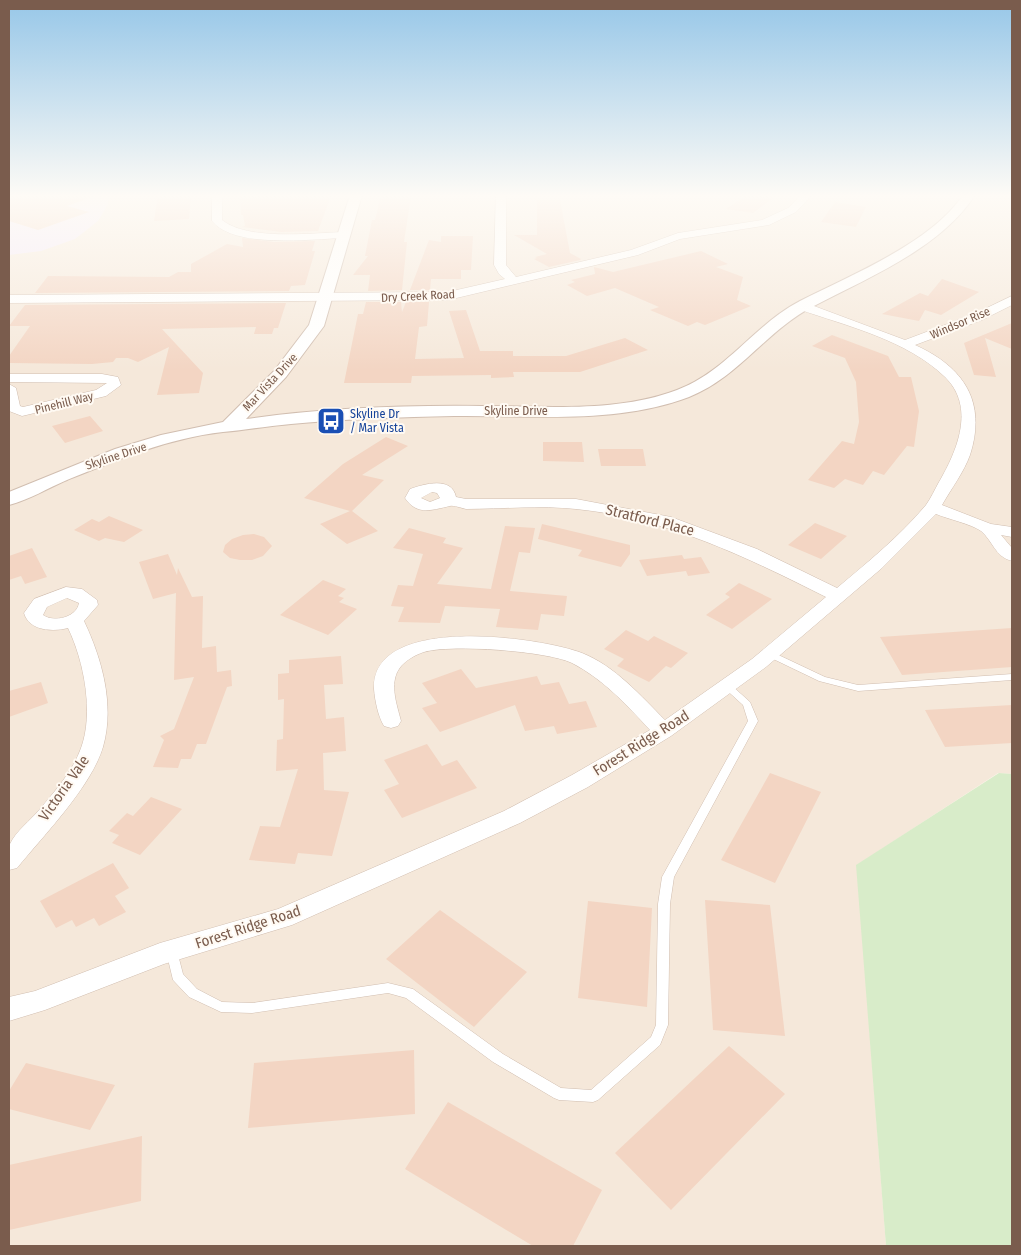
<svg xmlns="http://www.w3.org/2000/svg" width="1021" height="1255" viewBox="0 0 1021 1255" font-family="'Fira Sans Condensed',sans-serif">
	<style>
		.residential { fill: #f5e8da }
		.education { fill: #f3e8fa }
		.green { fill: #d8ecc9 }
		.building { fill: #f3d5c3 }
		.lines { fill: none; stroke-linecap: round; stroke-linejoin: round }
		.service-casing { stroke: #d1beb0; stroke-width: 1 }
		.minor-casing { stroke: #d1beb0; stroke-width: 1 }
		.tertiary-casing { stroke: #d1beb0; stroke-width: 2 }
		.service { fill: #fff; fill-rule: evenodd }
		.minor { fill: #fff; fill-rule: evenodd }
		.tertiary { fill: #fff; fill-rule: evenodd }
		.labels { text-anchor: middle; stroke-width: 4; stroke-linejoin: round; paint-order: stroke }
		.far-street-label { font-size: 12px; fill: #7a5c4d; stroke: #fffaf3 }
		.far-transit-label { font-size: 12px; fill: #164399; stroke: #fffaf3; text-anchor: start }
		.street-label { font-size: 15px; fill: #7a5c4d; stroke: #fffaf3 }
	</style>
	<rect width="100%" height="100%" fill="#fdf6ec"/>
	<!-- residential -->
	<path class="residential" d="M9 195H1012V774L998 773 857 865 886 1246H9Z"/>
	<!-- education -->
	<path class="education" d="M9 195H110L107 206 98 221 75 239 41 251 9 255Z"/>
	<!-- green -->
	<path class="green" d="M999 773 1012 774V1246H886L856 865Z"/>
	<!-- building -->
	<path class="building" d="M9 195H91L92 197 67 206 89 212 38 230 9 221Z
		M158 195H191L189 219 154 221Z
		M240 195H310L331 196 318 231 281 232 242 227 245 226 243 215H241Z
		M381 195 411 196 404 242H407L402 290 368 291 370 275H353L368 256H365L372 220H375Z
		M747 195H777L753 213 726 209Z
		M537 200H560L570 253 581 259 580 260 549 267 534 259 537 258 535 257 547 254 514 235H537Z
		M835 202 866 207 856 227 821 222Z
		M441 236H473L471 270H461V279H431L430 290H410L429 240 441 242Z
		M242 238 274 242 315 241 312 251H315L305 285 291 286 289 291 35 293 48 276 169 277 178 272H191V264L227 244 243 247Z
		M701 251 728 264 716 267 743 277 737 300 751 306 705 325 697 322 688 326 650 310 659 307 615 288 587 296 567 285 575 282 571 280 595 274 594 267 613 272Z
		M942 279 979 292 941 315 925 310 919 321 882 314 920 293 928 296Z
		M366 302H401L402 312 406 302H429L427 326 419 327 415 359 464 358 449 311 466 310 480 351H513V356H566L625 338 648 350 580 372H513L514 377 491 378V375L412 376 411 383H344L358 314H363Z
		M286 303 278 328H274L272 334H254L256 327 162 329 203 373 199 393 157 395 169 347 138 362 128 358H116L113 362 92 364 9 363V356L30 326H9L25 305Z
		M1012 323V349L985 338 996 377 974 375 964 343Z
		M832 335 888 356 899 377H911L919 411 914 447 907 446 884 475 873 471 863 485 845 479 834 488 808 480 842 441 854 444 859 422 856 382 845 358 812 346Z
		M90 416 103 431 65 443 52 426Z
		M386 437 408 446 362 475 384 480 352 511 378 531 347 544 320 524 350 511 304 498 343 464Z
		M543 442H582L584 462 543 461Z
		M598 449H643L646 466H601Z
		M109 516 143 530 124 542 105 538 99 541 74 530 92 519 99 522Z
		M815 523 847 536 821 559 788 545Z
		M542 524 630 545V554L621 567 578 556 582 550 538 539Z
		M505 526 535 528 530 553 519 552 510 591 567 596 564 616 541 614 538 630 496 627 500 609 445 606 440 623 398 622 404 607 391 606 398 585 413 586 423 554 393 548 409 528 446 538 443 543 463 548 437 584 491 589Z
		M254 534 264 537 272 546 263 556 252 560H240L230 558 223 552 225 545 232 539 243 535Z
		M32 548 47 577 25 584 21 576 9 580V556Z
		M168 554 177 575 178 568 192 597 203 596 202 648 216 646 217 672 231 670 232 686 227 687 206 744H197L191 759H181L178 768 153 767 164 740 160 736 174 729 194 677 174 680 176 593 153 599 139 562Z
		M682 555 684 559 701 557 710 573 688 576 686 571 647 576 639 560Z
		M323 580 346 589 338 596 344 598 339 602 357 609 328 635 280 615Z
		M739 583 772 599 732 629 706 615 730 597 725 594Z
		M1012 628V667L902 675 880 637Z
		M626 630 648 641 654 636 688 653 671 668 666 666 649 682 617 666 624 659 604 649Z
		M341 656 343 684 324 685 326 719 344 717 346 751 323 753 324 790 349 792 332 856 298 853 295 864 249 860 260 826 280 827 298 769 276 771 277 740 283 739 284 699 278 700V674L289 673V660Z
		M461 669 476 688 537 676 541 685 559 682 569 704 586 701 597 727 557 734 554 726 525 731 515 705 440 732 422 708 437 703 422 683Z
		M41 682 48 703 9 717V691Z
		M1012 705V743L945 747 925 710Z
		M427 744 442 766 457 760 477 788 402 818 384 790 399 784 384 760Z
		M770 773 821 792 775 883 721 860Z
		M151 797 182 809 140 855 112 843 119 835 109 831 127 813 133 816Z
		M113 863 129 888 115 896 126 912 99 926 94 918 76 927 72 920 56 928 40 901Z
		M705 900 770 905 785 1036 713 1030Z
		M588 901 652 908 647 1007 578 998Z
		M440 910 527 972 474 1027 386 959Z
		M729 1046 785 1094 671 1210 615 1153Z
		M414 1050 415 1114 248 1128 254 1063Z
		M26 1063 115 1085 90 1130 9 1109V1091Z
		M448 1102 602 1190 573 1246H533L405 1169Z
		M142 1136 141 1201 9 1230V1165Z"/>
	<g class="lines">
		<defs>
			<path id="service" d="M770 651 825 677 858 685 1012 674V680L858 691 819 681 767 656 765 654 767 652Z
				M727 683 730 684 750 702 758 721 674 877 670 904 668 1025 660 1045 598 1100 593 1102 559 1100 554 1098 493 1062 406 998 388 993 252 1013 221 1012 189 997 173 980 166 951 168 947 172 946 176 947 183 974 197 989 222 1002 252 1003 388 983 413 989 503 1054 561 1088 591 1090 651 1037 656 1025 658 904 662 877 748 721 743 705 722 686Z"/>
			<path id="minor" d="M212 195H222V220C248 241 312 233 344 232L349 235 344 238C311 239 234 249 212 221Z
				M496 195H506V265L516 277 631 250 678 233 762 220 788 208 802 195H812L796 212 769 225 680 239 638 255 448 300 9 303V295L448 292 505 279 499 274 494 265Z
				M1012 296V305L982 320 915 345C964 367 987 402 970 455 964 472 951 489 942 505L991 524 1012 527V537L1001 535 1012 548V561C995 557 993 541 981 531 971 524 948 519 936 514L882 568 766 667 671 736 588 787 520 823 292 925 164 964 45 1010 9 1021V997L35 991 160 943 278 909 504 811 572 775 650 730C627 705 603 679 572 663 547 651 451 644 424 652 415 655 404 661 399 669 389 684 397 705 401 721L398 726 391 728 384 726C378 716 375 701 374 689 371 613 540 637 582 653 615 666 641 696 665 720L752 659 826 597C746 557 667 518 576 509 540 505 502 509 466 509 461 508 454 505 450 506 432 510 417 516 405 498L410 489C424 484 452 476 456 497L466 499H576L671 517 757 549 837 588C867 563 901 535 926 505 931 498 935 489 939 482 957 451 976 407 945 377 907 340 847 326 798 309L796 306 802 302 806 303 905 340 974 314ZM432 492 437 493 440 498 430 502 421 498Z
				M9 374H102L118 377 121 385 106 396 22 416 9 411V384L16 388 20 406 23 407 96 390 107 383 9 382Z
				M66 587 82 589 97 600 98 605 84 621C102 659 115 705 103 747 91 787 44 835 17 868L9 870C9 864 6 850 10 844 16 831 31 820 40 809 55 791 73 771 81 748 94 713 84 661 68 628 53 632 29 631 24 613L34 599ZM67 598 79 603C77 617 54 623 43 615L47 607Z"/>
			<path id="tertiary" d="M350 195H362L324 326 286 377 246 419C324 408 403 405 482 406 545 406 616 413 677 390 726 372 754 325 800 301 851 275 931 243 963 195H975C940 249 867 278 812 307 766 331 738 378 689 397 615 425 531 415 454 416 400 417 345 419 291 424 268 426 245 430 223 432 169 438 116 460 67 480 48 488 29 500 9 505V492L115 449 161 435 223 422 274 371 309 325Z"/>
		</defs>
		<!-- service casing -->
		<use href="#service" class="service-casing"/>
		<!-- minor casing -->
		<use href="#minor" class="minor-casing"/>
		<!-- tertiary casing -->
		<use href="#tertiary" class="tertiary-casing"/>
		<!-- service -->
		<use href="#service" class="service"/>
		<!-- minor -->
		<use href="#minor" class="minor"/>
		<!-- tertiary -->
		<use href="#tertiary" class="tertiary"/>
	</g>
	<!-- sky -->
	<linearGradient id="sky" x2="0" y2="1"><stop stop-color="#97c7e8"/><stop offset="0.53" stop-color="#fefbf6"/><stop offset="1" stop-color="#fefbf6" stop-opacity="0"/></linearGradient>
	<rect width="1021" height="370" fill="url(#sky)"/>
	<!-- icons -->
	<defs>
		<symbol id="bus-square" viewBox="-11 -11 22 22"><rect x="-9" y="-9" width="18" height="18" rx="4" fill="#1a4fb4" stroke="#fffaf3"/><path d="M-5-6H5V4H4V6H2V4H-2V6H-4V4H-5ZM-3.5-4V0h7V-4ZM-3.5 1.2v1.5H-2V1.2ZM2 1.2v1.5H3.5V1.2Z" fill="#fff"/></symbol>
	</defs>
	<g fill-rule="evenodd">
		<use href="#bus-square" x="315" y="405" width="32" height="32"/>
	</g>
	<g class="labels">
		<!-- far-street labels -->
		<g class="far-street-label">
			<text transform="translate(418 296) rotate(-3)" y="4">Dry Creek Road</text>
			<text transform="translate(960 323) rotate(-23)" y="4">Windsor Rise</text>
			<text transform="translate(270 382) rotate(-47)" y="4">Mar Vista Drive</text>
			<text transform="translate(64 403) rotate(-14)" y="4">Pinehill Way</text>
			<text x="516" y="415">Skyline Drive</text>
			<text transform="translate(116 456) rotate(-18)" y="4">Skyline Drive</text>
		</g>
		<!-- far-transit labels -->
		<g class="far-transit-label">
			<text x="350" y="418">Skyline Dr<tspan x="350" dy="14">/ Mar Vista</tspan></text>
		</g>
		<!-- street labels -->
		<g class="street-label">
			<text transform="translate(650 520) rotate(14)" y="5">Stratford Place</text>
			<text transform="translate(641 743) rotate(-32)" y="5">Forest Ridge Road</text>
			<text transform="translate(64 788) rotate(-55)" y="5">Victoria Vale</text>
			<text transform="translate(248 927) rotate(-18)" y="5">Forest Ridge Road</text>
		</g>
	</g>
	<!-- border -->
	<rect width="1021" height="1255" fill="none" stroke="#7a5c4d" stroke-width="20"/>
</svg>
